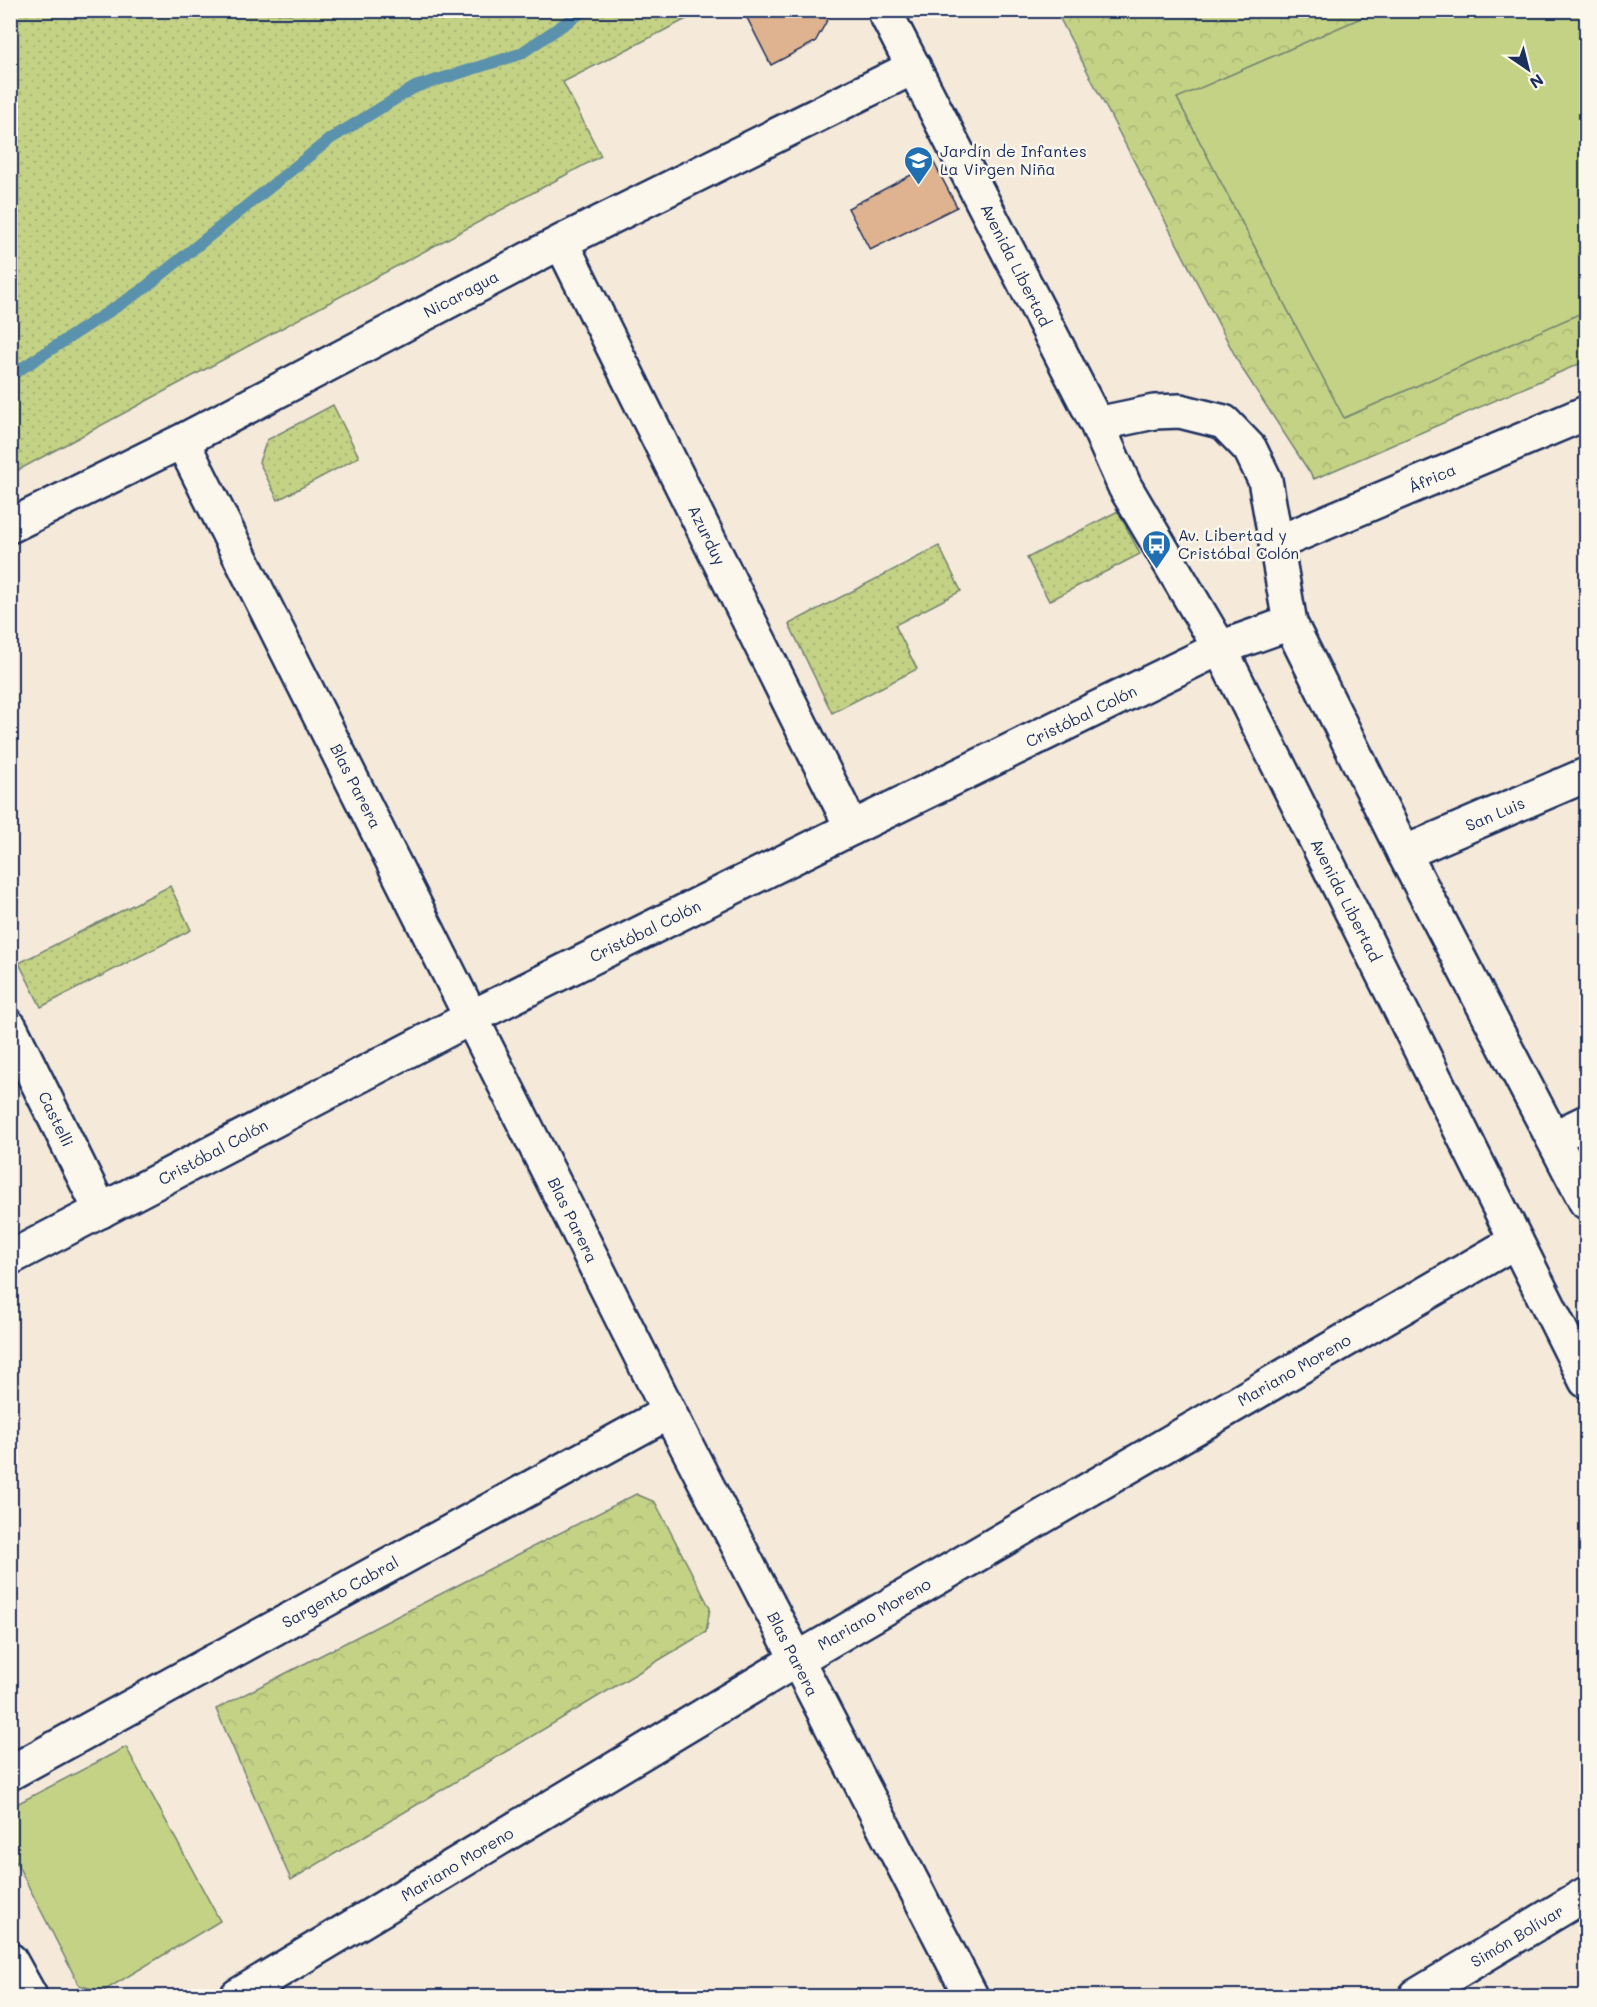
<svg xmlns="http://www.w3.org/2000/svg" width="1597" height="2007" viewBox="0 0 1597 2007" font-family="Mali,sans-serif">
	<style>
		.grass { fill: url(#grass-dots); stroke: #708072; stroke-width: 1.5 }
		.park { fill: url(#park-crowns); stroke: #708072; stroke-width: 1.5 }
		.pitch { fill: #c4d285; stroke: #708072; stroke-width: 1.5 }
		.lines { fill: none; stroke-linecap: round; stroke-linejoin: round }
		.stream { stroke: #5a91ad; stroke-width: 12 }
		.building { fill: #dfb38f; stroke: #1b2f5e; stroke-width: 1.5 }
		.street-casing { stroke: #1b2f5e; stroke-width: 38 }
		.secondary-casing { stroke: #1b2f5e; stroke-width: 38 }
		.street { stroke: #fbf7ec; stroke-width: 33 }
		.secondary { stroke: #fbf7ec; stroke-width: 33 }
		.labels { text-anchor: middle; stroke-width: 5; stroke-linejoin: round; paint-order: stroke }
		.poi-label { font-size: 16px; fill: #1b2f5e; stroke: #fbf7ec; text-anchor: start }
		.street-label { font-size: 16px; fill: #1b2f5e; stroke: #fbf7ec }
	</style>
	<defs>
		<pattern id="grass-dots" width="8" height="8" patternUnits="userSpaceOnUse" patternTransform="scale(1.5)"><rect width="8" height="8" fill="#c4d285"/><path d="M2 2h.1M6 6h.1" fill="none" stroke="#a8b575" stroke-width="1.8" stroke-linecap="round"/></pattern>
		<pattern id="park-crowns" width="20" height="18" patternUnits="userSpaceOnUse" patternTransform="scale(1.5)"><rect width="20" height="18" fill="#c4d285"/><path d="M2 6a3 3 0 1 1 6 0M12 15a3 3 0 1 1 6 0" fill="none" stroke="#a8b575"/></pattern>
	</defs>
	<rect width="100%" height="100%" fill="#f5e9d9"/>
	<filter id="ink" filterUnits="userSpaceOnUse"><feTurbulence type="fractalNoise" baseFrequency=".0167" numOctaves="2"/><feDisplacementMap in="SourceGraphic" scale="12" xChannelSelector="R" yChannelSelector="G"/><feConvolveMatrix kernelMatrix="1 2 1 2 8 2 1 2 1" color-interpolation-filters="sRGB"/></filter>
	<g filter="url(#ink)">
		<!-- grass -->
		<path class="grass" d="M202 10 293 14 300 10 702 11 563 82 601 156 11 474V11Z
			M333 405 359 457 278 500 259 462 267 440Z
			M1118 511 1140 554 1049 601 1027 558Z
			M939 546 961 591 895 625 917 669 832 713 789 624Z
			M170 886 191 930 41 1007 19 963Z"/>
		<!-- park -->
		<path class="park" d="M1056 11H1586V361L1314 479 1241 367Z
			M636 1494 655 1502 710 1608 706 1632 291 1880 216 1709Z"/>
		<!-- pitch -->
		<path class="pitch" d="M1377 11H1586V311L1344 418 1177 98Z
			M126 1747 220 1921 102 1992 79 1985 11 1852V1807Z"/>
		<g class="lines">
			<!-- stream -->
			<path class="stream" d="M10 376 142 290 330 139 415 87 520 54 585 10"/>
		</g>
		<!-- building -->
		<path class="building" d="M743 10H826L829 17 815 42 771 65Z
			M934 163 957 207 870 250 848 208Z"/>
		<g class="lines">
			<defs>
				<path id="street" d="M561 242 852 828
					M182 441 669 1412 971 1996
					M10 526 182 441 561 242 914 67
					M1277 543 1586 413
					M1404 853 1586 775
					M10 1027 101 1211
					M1553 1138 1586 1122
					M10 1773 669 1412
					M10 1960 30 1996
					M237 1996 796 1660 1516 1241
					M1416 1996 1586 1894"/>
				<path id="secondary" d="M884 10 1097 424 1125 487 1220 648 1586 1381
					M1097 424 1154 412 1180 411 1224 422 1250 449 1265 480 1290 623 1404 853 1586 1202
					M10 1258 472 1017 852 828 1220 648 1290 623"/>
			</defs>
			<!-- street casing -->
			<use href="#street" class="street-casing"/>
			<!-- secondary casing -->
			<use href="#secondary" class="secondary-casing"/>
			<!-- street -->
			<use href="#street" class="street"/>
			<!-- secondary -->
			<use href="#secondary" class="secondary"/>
		</g>
	</g>
	<!-- icons -->
	<defs>
		<symbol id="school-pin" viewBox="-11 -11 22 30"><path d="M0 17L-7.5 6A9.5 9.5 0 1 1 7.5 6Z" fill="#1f6fb2" stroke="#fbf7ec"/><path d="M0-5L7-2L0 1L-7-2ZM-4 1L0 2.5L4 1V4Q0 6-4 4Z" fill="#fff"/></symbol>
		<symbol id="bus-pin" viewBox="-11 -11 22 30"><path d="M0 17L-7.5 6A9.5 9.5 0 1 1 7.5 6Z" fill="#1f6fb2" stroke="#fbf7ec"/><path d="M-5-6H5V4H4V6H2V4H-2V6H-4V4H-5ZM-3.5-4V0h7V-4ZM-3.5 1.2v1.5H-2V1.2ZM2 1.2v1.5H3.5V1.2Z" fill="#fff"/></symbol>
	</defs>
	<g fill-rule="evenodd">
		<use href="#school-pin" x="902" y="144" width="33" height="45"/>
		<use href="#bus-pin" x="1140" y="528" width="33" height="45"/>
	</g>
	<g class="labels">
		<!-- poi labels -->
		<g class="poi-label">
			<text x="940" y="157">Jardín de Infantes<tspan x="940" dy="18">La Virgen Niña</tspan></text>
			<text x="1178" y="541">Av. Libertad y<tspan x="1178" dy="18">Cristóbal Colón</tspan></text>
		</g>
		<!-- street labels -->
		<g class="street-label">
			<text transform="translate(1016 265) rotate(63)" y="6">Avenida Libertad</text>
			<text transform="translate(461 294) rotate(-28)" y="6">Nicaragua</text>
			<text transform="translate(1432 478) rotate(-23)" y="6">África</text>
			<text transform="translate(707 535) rotate(64)" y="6">Azurduy</text>
			<text transform="translate(1081 716) rotate(-26)" y="6">Cristóbal Colón</text>
			<text transform="translate(356 786) rotate(63)" y="6">Blas Parera</text>
			<text transform="translate(1495 814) rotate(-23)" y="6">San Luis</text>
			<text transform="translate(1346 900) rotate(63)" y="6">Avenida Libertad</text>
			<text transform="translate(645 931) rotate(-26)" y="6">Cristóbal Colón</text>
			<text transform="translate(56 1119) rotate(64)" y="6">Castelli</text>
			<text transform="translate(213 1152) rotate(-28)" y="6">Cristóbal Colón</text>
			<text transform="translate(573 1220) rotate(64)" y="6">Blas Parera</text>
			<text transform="translate(1294 1370) rotate(-30)" y="6">Mariano Moreno</text>
			<text transform="translate(340 1592) rotate(-29)" y="6">Sargento Cabral</text>
			<text transform="translate(874 1614) rotate(-30)" y="6">Mariano Moreno</text>
			<text transform="translate(793 1654) rotate(63)" y="6">Blas Parera</text>
			<text transform="translate(457 1864) rotate(-31)" y="6">Mariano Moreno</text>
			<text transform="translate(1517 1936) rotate(-31)" y="6">Simón Bolívar</text>
		</g>
	</g>
	<!-- margin -->
	<rect width="1597" height="2007" fill="none" stroke="#fbf7ec" stroke-width="36"/>
	<rect x="18" y="18" width="1561" height="1971" fill="none" stroke="#1b2f5e" stroke-width="2" filter="url(#ink)"/>
	<!-- north arrow -->
	<g transform="translate(1528 69) rotate(145)" stroke="#fbf7ec" stroke-width="4.5" paint-order="stroke">
	<path d="M0-4.5L10 22L0 15L-10 22Z" fill="#1b2f5e"/>
	<text y="-9" font-size="16" font-weight="bold" text-anchor="middle" fill="#1b2f5e">N</text>
	</g>
</svg>
